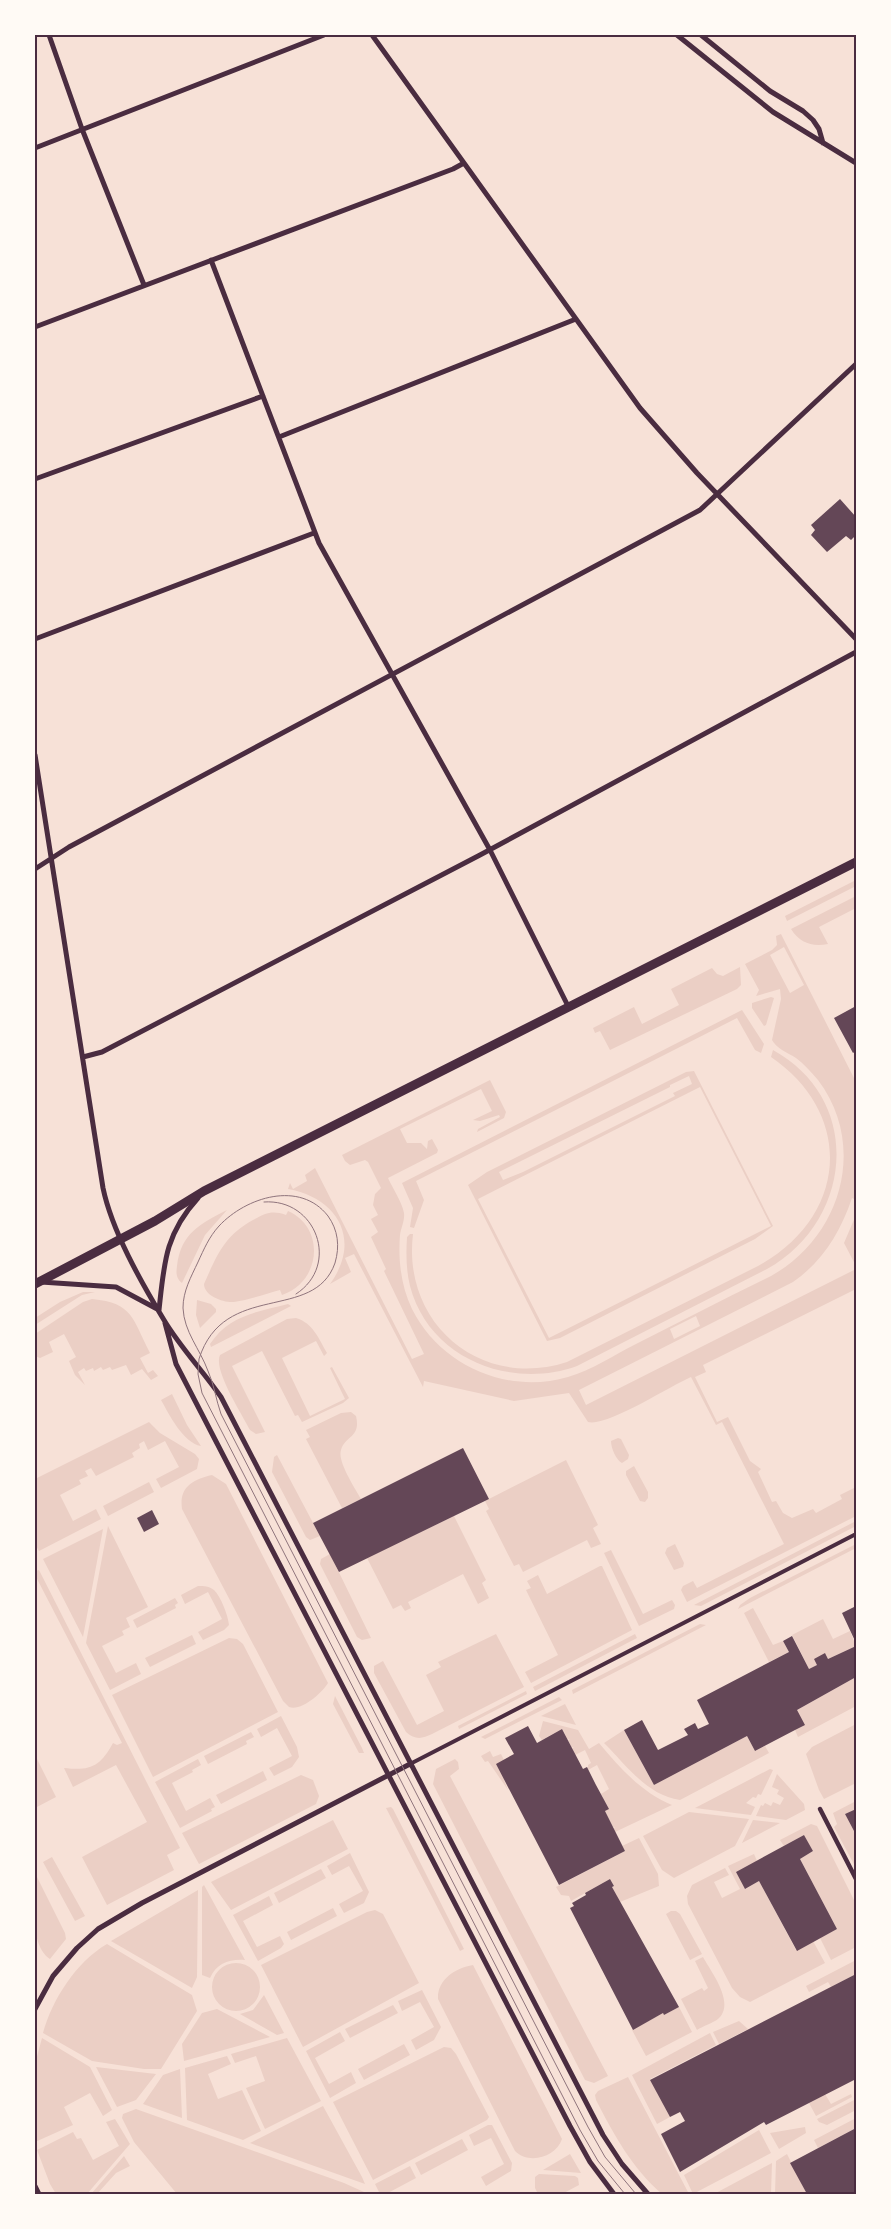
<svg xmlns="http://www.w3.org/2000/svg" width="891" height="2229" viewBox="0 0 891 2229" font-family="'IBM Plex Sans',sans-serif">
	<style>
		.green { fill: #ebcfc5; fill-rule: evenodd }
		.building { fill: #644757 }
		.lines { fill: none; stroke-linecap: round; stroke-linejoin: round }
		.service { stroke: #4a2c40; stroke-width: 4 }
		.pedestrian { stroke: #4a2c40; stroke-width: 4.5 }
		.minor { stroke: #4a2c40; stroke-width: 5 }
		.tertiary { stroke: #4a2c40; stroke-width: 9 }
		.tram { stroke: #8f747c; stroke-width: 1 }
		.neatline { fill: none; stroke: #4a2c40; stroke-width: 2 }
	</style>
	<rect width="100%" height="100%" fill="#f7e1d7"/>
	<!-- green -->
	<path class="green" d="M856 880V886L787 921 785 916Z
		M856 896V908L819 927 828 944C812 947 800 943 791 929Z
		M781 934 856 1082V1200L852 1198C840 1233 823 1261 793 1282L579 1390 586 1405 856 1269V1289L703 1365 706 1372 695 1377 717 1422 728 1417 750 1461 761 1469 758 1472 772 1502 776 1501 783 1513 792 1518 813 1509 816 1513 842 1499 840 1495 856 1487V1516L687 1602 681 1590 683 1586 693 1581 697 1588 784 1544 722 1422 716 1425 691 1377C670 1386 607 1427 588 1422L569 1393 514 1401 424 1381 423 1387 354 1254 345 1258 351 1272 330 1284C362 1240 338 1198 288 1189L290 1183 293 1189 307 1181 305 1175 315 1168 412 1359 424 1354 384 1271 386 1269 371 1237 378 1232 371 1219 378 1215 373 1205 375 1194 381 1188 368 1162 365 1160 350 1165 345 1161 342 1155 490 1080 506 1112 504 1118 477 1132 478 1129 500 1117 499 1115 480 1121 473 1120 492 1111 481 1089 400 1129 407 1143H421L427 1149 428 1141 432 1139 438 1150 437 1153 388 1178C393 1189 402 1202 404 1213 405 1220 401 1228 400 1235 398 1260 401 1286 412 1309 440 1365 507 1395 568 1377 592 1370 614 1355 636 1344 681 1321 726 1298 771 1276 841 1237 868 1146 818 1080 811 1072 804 1064 796 1058 788 1053 776 1048 772 1040L781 999 780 989 756 996 759 990 745 964 772 950 777 945 776 936ZM784 947 804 985 790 993 770 955ZM696 1316 700 1326 674 1339 670 1329Z
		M740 967 741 985 737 989 610 1050 600 1031 595 1033 593 1028 634 1007 642 1024 679 1005 671 989 712 968 717 974 723 976Z
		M771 997 774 998 766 1025 764 1026 752 1008V1003Z
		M742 1010 764 1044 761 1053 755 1050 737 1018 416 1181 424 1200 414 1228 410 1227 413 1208 402 1183Z
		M773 1050C864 1100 853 1221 767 1269L577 1366C511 1390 429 1359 410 1286 406 1270 406 1253 407 1237L410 1234H413C402 1324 481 1390 567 1362L758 1266C847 1218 856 1115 771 1057Z
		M694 1071 773 1226 755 1239 560 1338 547 1341 468 1185 487 1172 686 1072ZM689 1076 692 1084 673 1093 675 1096 523 1172 503 1180 499 1172 670 1087V1085ZM700 1087 771 1226 549 1338 478 1199Z
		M227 1210 205 1235 182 1283C176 1278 176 1273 177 1266 181 1233 200 1224 227 1210Z
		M288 1211C326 1228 321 1282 282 1295L280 1290C265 1294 249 1300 234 1302 224 1303 204 1296 204 1284 217 1255 224 1236 253 1220 266 1213 272 1210 286 1215Z
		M856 1215V1266L844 1243Z
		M83 1292H95L82 1295 35 1325V1318L60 1302Z
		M92 1299C134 1303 132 1319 150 1353L140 1358 148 1373 153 1370 158 1376 151 1380 142 1369 131 1375 126 1365 112 1370 110 1367 103 1370 101 1367 94 1371 93 1368 86 1371 84 1368 78 1372 85 1385 75 1375 69 1361 76 1357 64 1334 49 1342 53 1352 40 1358 35 1356V1334L83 1302Z
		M197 1300 211 1304 216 1309V1312L200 1328 196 1315Z
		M288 1304 291 1306 211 1347 210 1344C229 1315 257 1312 288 1304Z
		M296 1318C313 1323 319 1339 327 1353L324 1356 316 1341 282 1358 310 1416 345 1399 330 1368 332 1367 349 1398 343 1403 302 1422 298 1415 295 1416 262 1351 232 1366 265 1432 256 1434 250 1430C242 1414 213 1370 220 1355L287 1319Z
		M172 1394 187 1425 201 1446C183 1443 169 1414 161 1400Z
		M351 1412 356 1416C361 1438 346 1435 341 1450 337 1461 355 1488 361 1499L342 1508 306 1439 310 1437 306 1430 341 1413Z
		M149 1422 160 1433 195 1454 199 1459 197 1469 161 1488 156 1479 179 1467 165 1441 148 1450 144 1441 139 1444 140 1448 132 1453 134 1457 96 1476 91 1468 85 1471 88 1476 79 1480 81 1484 60 1495 73 1521 96 1509 101 1519 39 1551 35 1544V1479Z
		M618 1438 621 1439 629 1455 628 1459 622 1463C616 1460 611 1448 611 1441Z
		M277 1455 320 1536 310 1540 306 1537 272 1472 274 1457Z
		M566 1460 598 1525 593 1528 601 1544 591 1548 587 1540 523 1572 519 1564 514 1566 486 1511 489 1509 485 1501Z
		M634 1466 648 1492V1498L645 1502 640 1501 626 1475V1471Z
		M212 1475 226 1484 328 1683C323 1692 301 1712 289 1707 287 1705 285 1703 283 1701L182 1509C179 1487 192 1480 212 1475Z
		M149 1482 154 1492 108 1516 103 1506Z
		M454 1516 486 1580 482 1583 489 1598 478 1604 463 1574 408 1602 411 1608 405 1611 401 1605 393 1609 367 1558Z
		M856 1521V1526L701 1606 694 1605Z
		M108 1526 148 1607 126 1618 130 1627 122 1631 124 1635 102 1646 116 1673 136 1663 141 1674 110 1690 86 1643Z
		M103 1529 83 1637 43 1559Z
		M675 1544 684 1563 683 1567 674 1570 665 1553 667 1548Z
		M856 1544V1548L738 1609 740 1605 750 1598Z
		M611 1550 643 1614 672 1600 675 1605 674 1609 639 1626 604 1553Z
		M330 1554 371 1638 362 1640 357 1637 320 1564 321 1559Z
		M600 1566H602L632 1630 531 1683 525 1672 558 1655 526 1590 531 1588 527 1581 538 1575 547 1594Z
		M39 1570 180 1848 167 1855 174 1870 107 1905 82 1857 147 1822 116 1765 73 1787 64 1768C90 1771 100 1767 113 1743L117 1745 122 1743 35 1575V1571Z
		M198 1586C204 1586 209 1586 214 1590 221 1597 228 1615 229 1625L224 1630 203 1640 198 1632 222 1619 208 1592 185 1604 181 1595Z
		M175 1598 178 1603 175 1605 176 1608 137 1628 133 1620Z
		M753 1608 773 1645 783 1641 789 1652 769 1662 744 1613Z
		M823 1619 833 1639 850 1631 856 1646 828 1659 825 1653 817 1665 809 1669 792 1635Z
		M700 1624 706 1625 573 1694 572 1690Z
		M496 1634 524 1687 432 1734C422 1739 415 1740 406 1732L374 1673V1666L383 1661 417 1725 444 1711 426 1675 441 1667 438 1662Z
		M635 1634 637 1638 535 1691 533 1687Z
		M192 1635 196 1644 150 1667 145 1658Z
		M229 1638 237 1639 243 1644 278 1712 153 1777 112 1695Z
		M856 1677V1706L798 1737 795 1730 797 1710Z
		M526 1691 527 1694 459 1729 458 1726Z
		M335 1696 362 1748 364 1753H359L333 1704Z
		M559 1697 562 1700 485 1739 481 1737Z
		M565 1704 576 1725 541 1716Z
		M281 1716 297 1747 299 1757 292 1767 274 1776 269 1768 292 1756 277 1728 261 1737 257 1729Z
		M543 1721 578 1730 589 1749 599 1743C619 1767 642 1793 672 1805L615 1832 613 1829 615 1827H613L605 1811 608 1809 601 1794 609 1789 597 1765 588 1770V1765L591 1763 585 1750 575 1755 572 1748 574 1747H571L568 1740 570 1739H567L564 1732 565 1731 563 1732 562 1729 542 1740 539 1736Z
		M856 1724V1783L824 1799 819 1790 806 1754 812 1747Z
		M624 1730 654 1785 747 1736 755 1751 765 1746 769 1753 680 1800C647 1795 627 1766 604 1743Z
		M251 1732 254 1737 246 1741 247 1744 208 1764 204 1756Z
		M490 1751 493 1757 501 1754 504 1760V1780L508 1790 488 1761 485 1762 481 1756Z
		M35 1755 56 1797 35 1808Z
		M198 1759 201 1765 192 1770 193 1772 172 1783 186 1811 210 1798 215 1807 211 1809 212 1811 180 1828 155 1782Z
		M455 1759 458 1762 459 1769 450 1776 608 2076 594 2083 585 2080 433 1784 436 1769Z
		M770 1769 773 1770 761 1795 758 1794 756 1798 753 1797 746 1803 755 1807 751 1815 695 1808Z
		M263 1771 267 1780 221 1804 216 1795Z
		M777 1774 804 1804 805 1810 786 1820 756 1816 761 1805 763 1806 765 1803 771 1806 773 1802 780 1805 784 1798 777 1794 779 1790 772 1787Z
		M301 1775 313 1780 319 1796 316 1804 199 1864 182 1833Z
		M856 1801V1809L845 1814 854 1831 856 1830V1868L834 1827 837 1824 833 1813Z
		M391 1807 393 1809 464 1949 460 1951 386 1808Z
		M689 1812 749 1819 735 1846 674 1878 662 1870 643 1836Z
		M333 1820 348 1849 231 1910 211 1882Z
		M753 1820 780 1823 742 1843Z
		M811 1824 817 1826 856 1904V1947L831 1960 820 1938 837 1929 800 1859 813 1851 804 1835 784 1846 780 1840Z
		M639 1838 658 1874 659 1886 620 1902 612 1887 614 1886 610 1879 571 1901 569 1896 561 1895 556 1887 625 1851 622 1846Z
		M350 1853 369 1892 364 1903 344 1913 339 1904 363 1891 349 1866 332 1875 327 1866Z
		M754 1854 757 1861 746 1889 759 1881 796 1950 813 1941 825 1963 750 2002 740 1997 732 1988 688 1904 687 1896 692 1885 725 1868 729 1875 714 1882 722 1898 740 1889 728 1866Z
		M52 1857 85 1916 75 1921 43 1862Z
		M321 1869 326 1878 279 1903 274 1893Z
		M35 1873 65 1933 66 1939 50 1959C28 1945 35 1896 35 1873Z
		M204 1885 245 1960C229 1959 217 1963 210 1978L202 1975V1887Z
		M198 1890 197 1977 192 1988 111 1941Z
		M269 1896 273 1905 243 1921 257 1947 280 1936 284 1944 281 1948 258 1961 233 1915Z
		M333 1908 337 1916 291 1940 287 1932Z
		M375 1910 383 1914 419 1983 303 2047 261 1965 367 1912Z
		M671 1911H676L680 1914 702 1954 690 1960 666 1914Z
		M107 1944 192 1995 197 2011 161 2069H144L92 2061 43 2033C52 2000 76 1962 107 1944Z
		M703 1957C711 1972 736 2003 718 2019 713 2023 703 2026 697 2030L681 1999 702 1988 704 1991 708 1988 695 1961Z
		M856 1960V1974L831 1987 828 1982 809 1992 806 1986Z
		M212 1987a24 24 0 1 1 48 0a24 24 0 1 1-48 0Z
		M473 1965 562 2139C556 2157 529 2165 515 2151L438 1999C437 1980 455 1968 473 1965Z
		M422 1990 441 2027 434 2040 416 2050 411 2040 434 2027 420 2002 402 2011 398 2001Z
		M264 1995 284 2033 277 2035 240 2014 253 2010Z
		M393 2005 398 2013 350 2038 345 2029Z
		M679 2007 692 2032 646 2056 632 2030 663 2013 664 2015Z
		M217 2009 270 2037 184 2061 182 2044 202 2013Z
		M739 2021 748 2029 719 2044 713 2032Z
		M340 2032 345 2041 315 2058 329 2084 351 2072 356 2083 330 2098 306 2051Z
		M710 2033 716 2045 650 2079 670 2117 657 2124 632 2075Z
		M42 2038 90 2067 112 2110 103 2116 90 2093 64 2107 73 2125 35 2142V2064Z
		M287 2038 321 2101 265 2129 246 2088 265 2081 256 2056 235 2063 231 2054Z
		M404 2044 410 2055 364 2080 358 2069Z
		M444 2047 451 2048 456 2054 489 2117 487 2120 373 2180 333 2102Z
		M227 2056 231 2064 208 2074 218 2099 242 2090 261 2131 243 2140 187 2120 185 2068Z
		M96 2067 156 2074 136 2100 117 2107Z
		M180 2069 182 2118 143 2104 163 2075Z
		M628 2077 689 2194H662C632 2168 614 2135 596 2100L595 2095 598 2091Z
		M825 2094 831 2104 851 2094 852 2097 816 2116 809 2103Z
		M856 2099V2110L827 2125 819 2122 817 2119Z
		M323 2106 362 2177 365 2184 250 2143Z
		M136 2109 344 2183 364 2192 359 2194H177L134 2142 122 2118 123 2114Z
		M856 2118V2128L818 2148 814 2140Z
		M115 2119 130 2144 87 2194H56L50 2184 37 2150 73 2132 77 2139 81 2138 93 2160 119 2146 106 2122Z
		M488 2125H492L512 2163 511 2171 486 2186 481 2177 504 2164 491 2138 474 2146 469 2135Z
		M805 2127 806 2133 779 2149 770 2133Z
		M759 2130 771 2153 693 2194 684 2175Z
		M462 2139 468 2150 421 2175 415 2163Z
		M570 2154 581 2173 543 2170Z
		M787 2154 807 2194H775L776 2161Z
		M124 2156 130 2166 116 2173 97 2194H91Z
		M772 2163 771 2194H714Z
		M410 2166 416 2178 386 2194H380L375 2184Z
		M539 2174 575 2176 578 2178 579 2185 562 2194H538L535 2188V2177Z"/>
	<!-- building -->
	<path class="building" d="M840 499 856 517V535L851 540 846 536 827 552 811 535 815 530 811 525Z
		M856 1006V1051L853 1053 834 1018Z
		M463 1448 489 1499 339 1572 313 1523Z
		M152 1510 159 1524 144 1532 137 1518Z
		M856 1606V1643L842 1613Z
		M792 1636 809 1669 817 1665 814 1659 825 1653 828 1659 856 1646V1677L797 1710 805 1725 795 1730 755 1751 747 1736 654 1785 624 1730 642 1720 658 1750 688 1735 684 1729 695 1723 698 1729 709 1724 697 1700 789 1652 783 1641Z
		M528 1726 537 1743 562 1729 583 1769 587 1767 596 1785 609 1809 605 1811 625 1851 559 1885 496 1764 514 1754 505 1738Z
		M856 1809V1830L854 1831 845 1814Z
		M804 1835 813 1851 800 1859 837 1929 797 1951 759 1881 745 1889 736 1872Z
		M610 1879 614 1886 612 1887 679 2007 664 2015 663 2013 633 2030 570 1908 574 1906 572 1903 586 1895 585 1893Z
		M856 1974V2079L766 2125 764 2122 680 2172 661 2134 685 2121 680 2112 670 2117 650 2080Z
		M856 2128V2194H807L790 2163Z"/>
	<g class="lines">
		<!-- service -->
		<path class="service" d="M410 1764 856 1534"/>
		<!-- pedestrian -->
		<path class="pedestrian" d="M820 1809 856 1879"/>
		<!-- minor -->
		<path class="minor" d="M49 35 82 129 144 285
			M372 35 640 408 697 473 856 639
			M677 35 773 112 856 163
			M701 35 770 91 803 111 813 120 819 129 823 143
			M35 148 324 35
			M211 260 319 543 490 850 569 1008
			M35 327 453 169 464 163
			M279 437 576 319
			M35 479 263 396
			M35 639 314 533
			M35 755 103 1188C112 1231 141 1282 164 1320 180 1347 203 1371 221 1397L603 2135 622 2164 648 2194
			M35 869 69 847 700 510 856 364
			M83 1057 102 1052 480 855 856 652
			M41 1282 116 1287 159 1310
			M159 1310C164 1264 165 1234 198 1198
			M165 1323 176 1364 570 2126 590 2162 614 2194
			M35 2009 53 1976 77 1948 98 1929 142 1903 410 1764
			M35 2186 39 2194"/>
		<!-- tertiary -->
		<path class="tertiary" d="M35 1284 155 1221 204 1191 856 862"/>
		<!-- tram -->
		<path class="tram" d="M264 1202C316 1198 341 1265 296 1294
			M625 2194 598 2161 580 2130 202 1393 198 1374 199 1359C224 1280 314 1323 335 1263 340 1246 338 1230 328 1216 300 1180 246 1197 219 1226 209 1237 204 1249 198 1262 191 1277 183 1291 183 1308 184 1332 200 1349 208 1371 214 1384 216 1400 221 1414L588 2127 605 2157 636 2194"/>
	</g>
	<!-- border -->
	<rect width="891" height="2229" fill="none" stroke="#fffaf5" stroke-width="72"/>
	<rect x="36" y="36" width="819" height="2157" class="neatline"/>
</svg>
